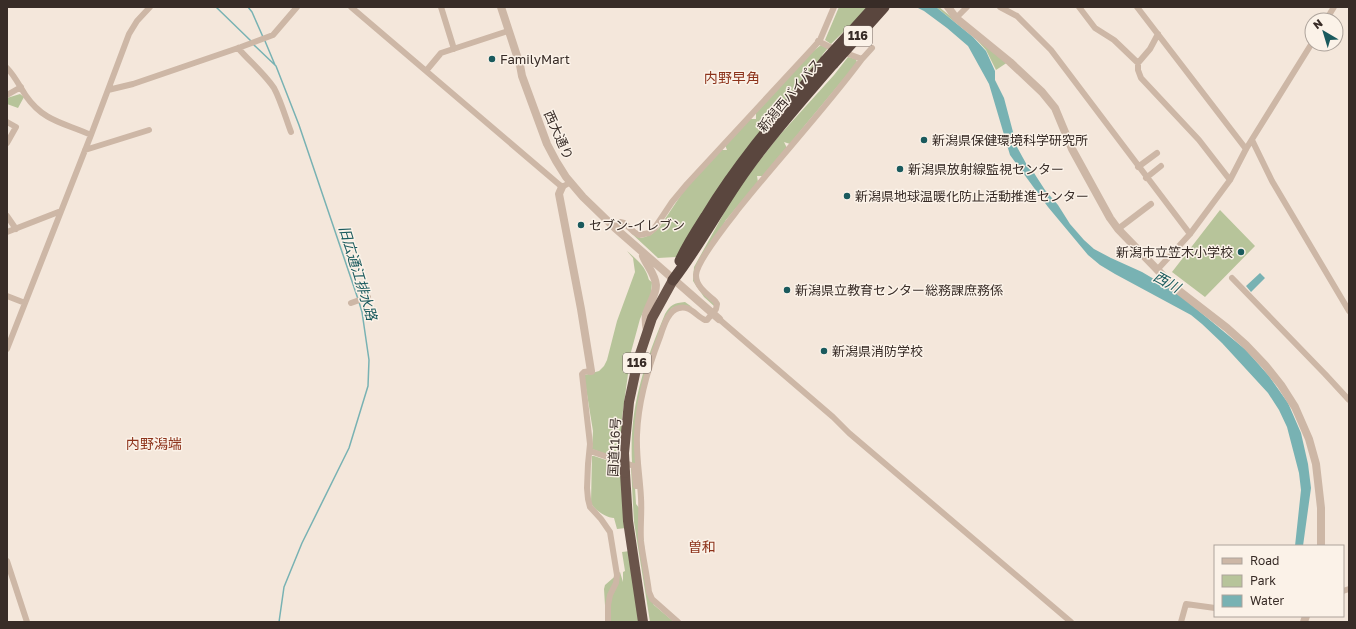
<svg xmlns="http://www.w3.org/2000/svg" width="1356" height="629" viewBox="0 0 1356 629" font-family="'Golos Text','Noto Sans JP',sans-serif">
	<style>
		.green { fill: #b7c49a }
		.water { fill: #78b2b3 }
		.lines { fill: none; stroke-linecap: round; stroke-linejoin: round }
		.stream { stroke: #78b2b3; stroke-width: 1.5 }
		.minor { stroke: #cdb7a6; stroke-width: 6 }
		.tertiary { stroke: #cdb7a6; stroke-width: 8 }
		.trunk { stroke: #6a544a; stroke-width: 10 }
		.motorway { stroke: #5a463e; stroke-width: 11 }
		.trunk-bridge { stroke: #6a544a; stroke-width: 10 }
		.motorway-bridge { stroke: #5a463e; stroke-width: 11 }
		.poi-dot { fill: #1a5a5d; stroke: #fbf2e8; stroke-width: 1.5 }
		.labels { text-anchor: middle; stroke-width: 3; stroke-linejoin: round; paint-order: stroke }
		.shield { fill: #fbf2e8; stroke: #726761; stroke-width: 1 }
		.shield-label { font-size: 12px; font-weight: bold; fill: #382c27 }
		.poi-label { font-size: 13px; fill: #382c27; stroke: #fbf2e8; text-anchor: start }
		.street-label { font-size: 13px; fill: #382c27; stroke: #fbf2e8 }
		.neighbourhood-label { font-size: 14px; fill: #8d331b; stroke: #fbf2e8 }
		.water-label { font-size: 14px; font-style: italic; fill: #1a5a5d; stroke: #fbf2e8 }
	</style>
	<rect width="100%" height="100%" fill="#f4e7db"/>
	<!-- green -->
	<path class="green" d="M839 7H869L831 44 825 40Z
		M936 7H939L1008 62 996 70 986 50 976 39Z
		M821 45 828 48 823 54 817 65 676 257 658 258 631 233 640 238 645 237 652 234 659 228 685 189 721 150H727L725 145 750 119H756V113L812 52Z
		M848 57 856 59 857 63 806 124 790 144 784 142 787 148 763 176H757L758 182 726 220 694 277 715 304 714 306 704 297 693 281 694 267 729 204 739 187 778 137 834 75Z
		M20 94 24 97 18 108 7 104V98Z
		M1220 210 1255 246 1205 297 1172 272Z
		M627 251C635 258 643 264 647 274 649 279 648 280 652 282L651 295 640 319 631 352 622 418V460L592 449 593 431 584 376 585 375 599 371 604 366 607 360 617 321 635 272 633 258Z
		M685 302 692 307 684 305 672 308 639 401 637 465 632 463C629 407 644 365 665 314 670 305 674 303 685 302Z
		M592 456H594L621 465 626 528 617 529 614 518C607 518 594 510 591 503Z
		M631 468 634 470 636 504 640 509 650 598 654 605 674 622H650L634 522Z
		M630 551 641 622H606L604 589 605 585 620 572 623 582V572L625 571 622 552Z"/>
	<!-- water -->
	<path class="water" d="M916 7H936L973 37 986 51 995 71V80L1004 98 1017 147 1028 167 1034 173 1045 190 1058 205 1070 224 1084 240 1094 249 1111 258 1142 272 1176 292 1246 350 1269 376 1288 403 1301 433 1308 464 1311 488 1303 546H1295L1301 490 1299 473 1287 427 1279 410 1268 393 1222 343 1202 324 1191 315 1115 274 1100 265 1088 255 1048 207 1010 155 989 84 968 46 947 28 924 11Z
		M1260 273 1265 278 1251 292 1246 286Z"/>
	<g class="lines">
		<!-- stream -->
		<path class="stream" d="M216 7 251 41
			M248 7 252 12 263 37
			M265 41 275 65
			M253 44 276 66 299 125 358 299
			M279 622 284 587 302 543 349 448 368 386 369 360 362 312 359 302"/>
		<!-- minor -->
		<path class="minor" d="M351 7 562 187 571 182
			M441 7 454 49
			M1000 7 1017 16 1051 50 1190 234
			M1079 7 1095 28 1114 40 1138 63
			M1137 7 1246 149
			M956 18 967 7
			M1326 20 1334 7
			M1158 34 1150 49 1138 63V70L1141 78 1199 140 1230 180
			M238 48C250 62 264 73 274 88 281 101 286 119 291 132
			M862 59 872 48
			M7 68C15 76 20 87 26 96 44 122 65 123 91 135
			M426 71 441 53 508 31
			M108 90 133 84 241 47 273 35 297 7
			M7 95 21 87
			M7 122 16 127 7 143
			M1252 140 1272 181 1349 311
			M85 150 149 130
			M1138 167 1157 153
			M1146 178 1161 166
			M7 216 16 229
			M615 228 620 222 624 223 634 232 639 235 649 233 654 229 672 202 687 184 812 49 820 40 834 7
			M1118 229 1151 204
			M7 232 61 211
			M1157 270 1190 234 1230 180 1246 149 1312 43
			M1232 278 1325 374 1349 400
			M7 296 25 303
			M351 303 368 297
			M719 319 833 417 849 433 1071 622
			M7 349 91 135 129 34 137 21 150 7
			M591 371 584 372 582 374 590 444 588 464 587 488 588 499 590 507 601 519 610 532 617 575 616 583 610 595 608 605V622
			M590 451 634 466 636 486
			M7 561 27 622
			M1343 591 1349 589
			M678 622 652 599 649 592C647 575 643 558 641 541 640 527 642 513 641 498 640 477 636 456 637 435 638 402 648 368 660 337 663 328 668 310 679 308 690 305 696 316 705 320H707L716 309 717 304 715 301C707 294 696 287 696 275 697 260 730 220 740 207 780 157 824 110 862 59L832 48 818 41
			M1181 622 1186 604 1215 608"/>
		<!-- tertiary -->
		<path class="tertiary" d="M501 7 520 65 522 76 547 144 556 161 566 177 583 197 615 228 719 319
			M948 7 956 18 1010 62 1042 92 1055 108 1072 149 1110 218 1118 229 1174 287 1227 328 1246 345 1265 365 1281 385 1295 407 1309 439 1316 464 1321 508V546
			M562 187 559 194 581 309 591 371
			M643 256C647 266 655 274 656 285 656 296 648 305 646 315 645 321 646 326 647 331
			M1304 622 1306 616"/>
		<!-- trunk -->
		<path class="trunk" d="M624 453 629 402 638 360 652 318 673 280
			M625 473 628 521 643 622"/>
		<!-- motorway -->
		<path class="motorway" d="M680 261C687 245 697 230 706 216 740 160 783 111 825 61
			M673 280C700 245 720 206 746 170 772 133 803 99 833 64"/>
		<!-- trunk-bridge -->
		<path class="trunk-bridge" d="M624 453 625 473"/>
		<!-- motorway-bridge -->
		<path class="motorway-bridge" d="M825 61 874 7
			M833 64 884 7"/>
	</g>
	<!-- markers -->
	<g class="poi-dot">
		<circle cx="492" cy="59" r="4"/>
		<circle cx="924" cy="140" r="4"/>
		<circle cx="900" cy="169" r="4"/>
		<circle cx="847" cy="196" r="4"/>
		<circle cx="581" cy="225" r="4"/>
		<circle cx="1241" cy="252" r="4"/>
		<circle cx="787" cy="290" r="4"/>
		<circle cx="824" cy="351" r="4"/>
	</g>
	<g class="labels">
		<!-- shield labels -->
		<g class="shield">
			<rect x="844" y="26" width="28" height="20" rx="3"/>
			<rect x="623" y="353" width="28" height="20" rx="3"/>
		</g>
		<g class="shield-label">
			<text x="858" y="40">116</text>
			<text x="637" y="367">116</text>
		</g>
		<!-- poi labels -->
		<g class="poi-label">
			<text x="500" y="64">FamilyMart</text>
			<text x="932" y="145">新潟県保健環境科学研究所</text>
			<text x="908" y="174">新潟県放射線監視センター</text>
			<text x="855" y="201">新潟県地球温暖化防止活動推進センター</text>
			<text x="589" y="230">セブン-イレブン</text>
			<text x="1233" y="257" text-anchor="end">新潟市立笠木小学校</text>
			<text x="795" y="295">新潟県立教育センター総務課庶務係</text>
			<text x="832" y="356">新潟県消防学校</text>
		</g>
		<!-- street labels -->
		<g class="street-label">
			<text transform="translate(789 95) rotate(-50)" y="5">新潟西バイパス</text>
			<text transform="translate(559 135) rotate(66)" y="5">西大通り</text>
			<text transform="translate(614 447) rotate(-87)" y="5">国道116号</text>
		</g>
		<!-- neighbourhood labels -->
		<g class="neighbourhood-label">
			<text x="732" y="83">内野早角</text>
			<text x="154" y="449">内野潟端</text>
			<text x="702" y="552">曽和</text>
		</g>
		<!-- water labels -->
		<g class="water-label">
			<text transform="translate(358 273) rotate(73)" y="5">旧広通江排水路</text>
			<text transform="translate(1167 282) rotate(29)" y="5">西川</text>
		</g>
	</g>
	<!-- border -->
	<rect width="1356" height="629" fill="none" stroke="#382c27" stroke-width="16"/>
	<!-- legend -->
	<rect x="1214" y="545" width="130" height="72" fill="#fbf2e8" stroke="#ada39b"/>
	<rect x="1222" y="558" width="20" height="6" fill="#cdb7a6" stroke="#ada39b"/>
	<text x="1250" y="565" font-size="12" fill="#382c27">Road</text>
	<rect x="1222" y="575" width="20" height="12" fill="#b7c49a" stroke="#ada39b"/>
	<text x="1250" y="585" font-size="12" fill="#382c27">Park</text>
	<rect x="1222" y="595" width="20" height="12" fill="#78b2b3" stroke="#ada39b"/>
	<text x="1250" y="605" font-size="12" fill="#382c27">Water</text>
	<!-- north arrow -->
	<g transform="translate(1324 32) rotate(322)"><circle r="19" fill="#fbf2e8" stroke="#ada39b"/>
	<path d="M0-3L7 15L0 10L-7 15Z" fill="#1a5a5d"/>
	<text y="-6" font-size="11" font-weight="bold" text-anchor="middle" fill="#382c27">N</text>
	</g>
</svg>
